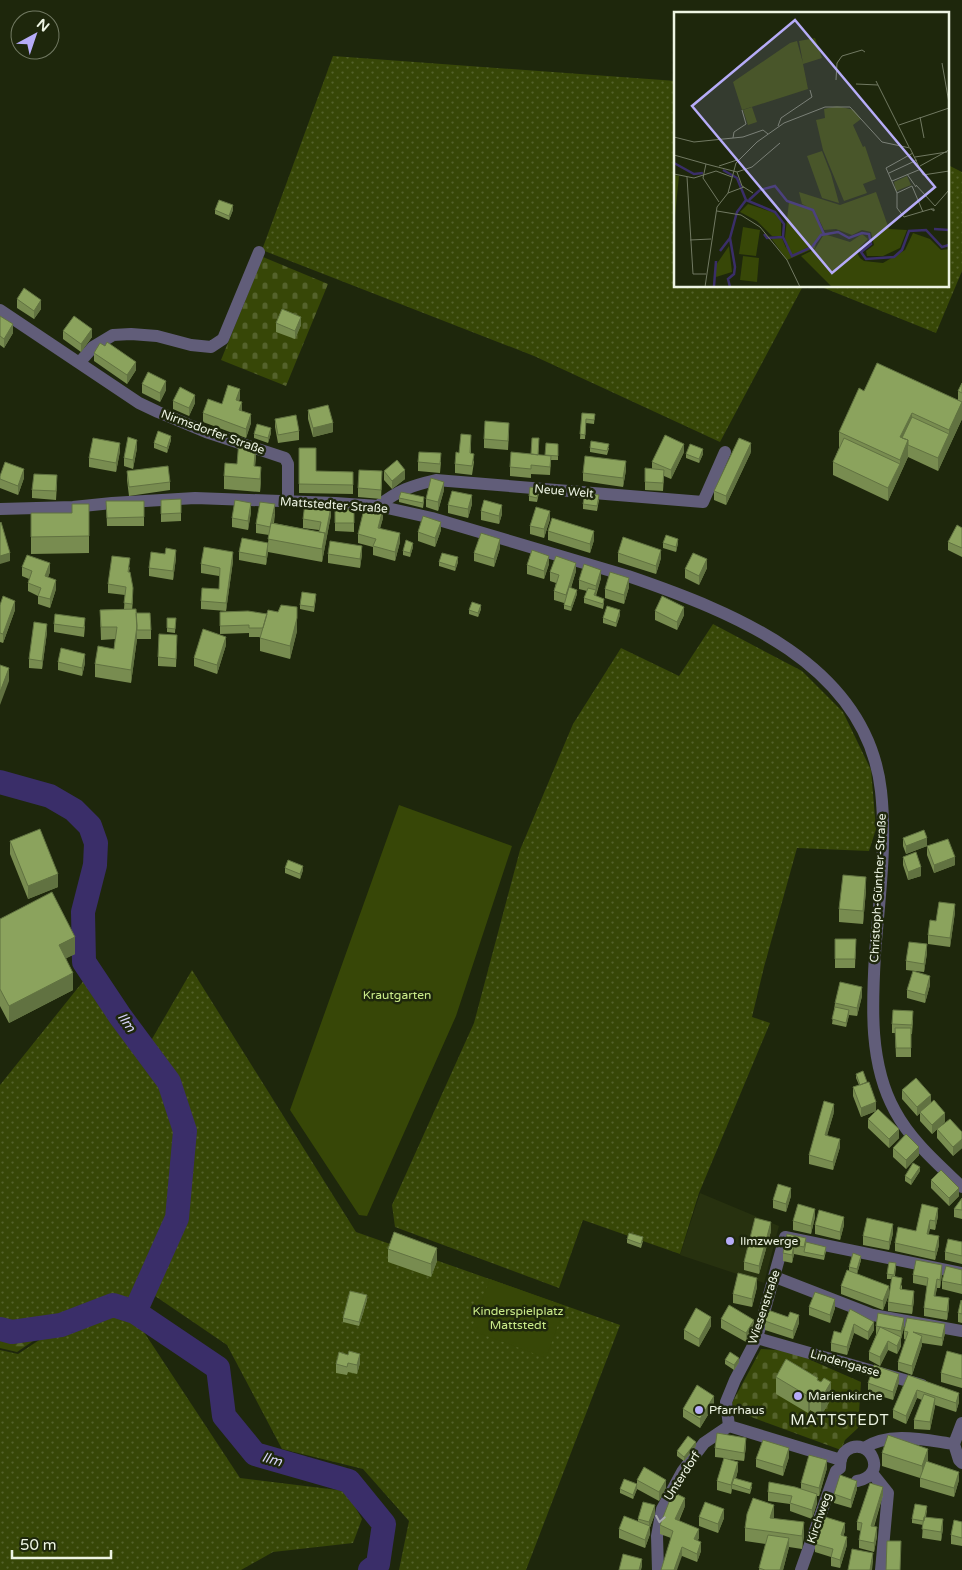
<svg xmlns="http://www.w3.org/2000/svg" width="962" height="1570" viewBox="0 0 962 1570" font-family="'Varela Round',sans-serif">
	<style>
		.built { fill: #27310f }
		.grass { fill: url(#grass-dots) }
		.forest { fill: url(#forest-firs) }
		.cemetery { fill: url(#cemetery-stones) }
		.green { fill: #374707 }
		.lines { fill: none; stroke-linecap: round; stroke-linejoin: round }
		.river { stroke: #3a2e69; stroke-width: 24 }
		.minor { stroke: #615d79; stroke-width: 12 }
		.wall { fill: #788c50 }
		.shaded-wall { fill: #617241 }
		.building { fill: #8ba35d; stroke: #617241 }
		.oneway { stroke: #a7a8ae }
		.poi-dot { fill: #b6acf8; stroke: #1e270c; stroke-width: 2 }
		.labels { text-anchor: middle; stroke-width: 5; stroke-linejoin: round; paint-order: stroke }
		.street-label { font-size: 12px; fill: #edf4e3; stroke: #1e270c }
		.park-label { font-size: 12px; fill: #cbec8a; stroke: #1e270c }
		.poi-label { font-size: 12px; fill: #edf4e3; stroke: #1e270c; text-anchor: start }
		.water-label { font-size: 14px; font-style: italic; fill: #d4d0f6; stroke: #1e270c }
		.quarter-label { font-size: 15px; letter-spacing: 1px; fill: #edf4e3; stroke: #1e270c }
		.inset-river { fill: none; stroke: #3a2e69; stroke-width: 2.5 }
		.inset-road { fill: none; stroke: #717962; stroke-width: 1 }
		.view { fill: #b6acf8; fill-opacity: 0.15; stroke: #b6acf8; stroke-width: 2.5 }
		.inset-edge { fill: none; stroke: #edf4e3; stroke-width: 2.5 }
	</style>
	<defs>
		<pattern id="grass-dots" width="8" height="8" patternUnits="userSpaceOnUse" patternTransform="scale(1.25)"><rect width="8" height="8" fill="#374707"/><path d="M2 2h.1M6 6h.1" fill="none" stroke="#54622b" stroke-width="1.8" stroke-linecap="round"/></pattern>
		<pattern id="forest-firs" width="22" height="20" patternUnits="userSpaceOnUse" patternTransform="scale(1.25)"><rect width="22" height="20" fill="#374707"/><path d="M5 1l3.5 6h-7zM16 11l3.5 6h-7z" fill="#54622b"/></pattern>
		<pattern id="cemetery-stones" width="16" height="16" patternUnits="userSpaceOnUse" patternTransform="scale(1.25)"><rect width="16" height="16" fill="#374707"/><path d="M2 7V4a2 2 0 0 1 4 0v3zM10 15v-3a2 2 0 0 1 4 0v3z" fill="#54622b"/></pattern>
	</defs>
	<rect width="100%" height="100%" fill="#1e270c"/>
	<!-- built -->
	<path class="built" d="M700 1193 779 1226 764 1283 680 1255Z"/>
	<!-- grass -->
	<path class="grass" d="M333 56 676 81V286H803L720 442 534 356 262 250Z
		M948 165 962 172V271L936 333 819 286H948Z
		M713 624 802 671 843 712 871 770 876 829 869 851 797 848 764 967 752 1017 770 1023 699 1193 680 1254 583 1220 559 1288 395 1227 392 1205 474 1023 520 850 573 724 621 648 679 676Z
		M192 970 356 1232 620 1325 526 1570H399L409 1521 363 1469 282 1449 227 1345 155 1296 179 1219 187 1130 171 1080 150 1049 152 1039Z
		M89 974 118 1017 167 1084 182 1131 174 1217 132 1308 112 1301 60 1322 11 1329 0 1326V1085Z
		M112 1310 134 1317 240 1478 346 1491 362 1519 353 1543 273 1552 241 1570H0V1350L18 1354 50 1333 90 1320Z"/>
	<!-- forest -->
	<path class="forest" d="M51 1329 17 1352 0 1348V1331L12 1334Z"/>
	<!-- cemetery -->
	<path class="cemetery" d="M263 257 328 284 286 386 221 360Z
		M761 1349 790 1351 861 1382 858 1428 845 1440 841 1450 735 1411 732 1403Z"/>
	<!-- green -->
	<path class="green" d="M399 805 512 846 456 1016 367 1216 359 1215 290 1110Z
		M490 1279 565 1306 546 1358 471 1330Z"/>
	<g class="lines">
		<!-- river -->
		<path class="river" d="M0 782 50 796 74 810 90 826 96 843 95 865 83 912 84 962 120 1016 169 1082 185 1131 177 1218 135 1312
			M0 1329 12 1332 61 1325 113 1305 135 1312 218 1368 224 1416 255 1454 349 1481 384 1524 378 1564 370 1570"/>
		<!-- minor -->
		<path class="minor" d="M0 310 139 403 158 412 206 432 285 458 288 464V501
			M80 362 93 347 113 335 131 334 157 336 191 345 211 347 223 339 259 252
			M378 506C399 490 410 486 436 480L703 502 725 452
			M0 509 73 507 112 503 195 498 335 503 378 506 432 518 628 576C733 612 867 664 881 791 887 845 879 900 875 954 872 1006 869 1064 895 1111 911 1141 938 1164 962 1187
			M775 1277 873 1315 962 1331
			M757 1338 922 1385
			M962 1423 954 1444 959 1460 962 1463
			M864 1448C890 1431 925 1440 954 1444
			M841 1460 729 1426 726 1402 735 1380 757 1338 785 1237 962 1273
			M872 1473 888 1493 881 1570
			M658 1570 657 1536 662 1509 682 1472 704 1443 729 1426
			M801 1570 836 1471 840 1468C840 1461 841 1454 847 1450 869 1435 890 1475 857 1481"/>
	</g>
	<!-- wall -->
	<path class="wall" d="M215 210H233L229 220 215 214Z
		M17 299 41 309 34 319 17 308Z
		M0 316 13 333 4 348 0 345Z
		M276 323 301 325 295 339 276 332Z
		M63 331 92 337 81 352 63 339Z
		M105 346 136 370 127 384 94 361V353Z
		M962 383V402L958 400V391Z
		M142 384 166 390 160 402 142 393Z
		M864 391 962 419 938 471 908 457 888 501 833 475V462L839 448V432Z
		M240 398 239 401 242 411 251 423 246 438 203 422V413L222 404Z
		M173 401 195 403 189 416 173 409Z
		M308 410 333 432 313 437 308 419Z
		M582 413 595 414 594 424 586 423 585 439H580Z
		M275 419 299 431V440L278 443 275 427Z
		M509 432 508 450 484 448V439Z
		M271 433 268 443 254 438V434Z
		M171 440 167 453 154 448V443Z
		M539 443 538 455H545L558 444V460H551L550 475 531 474V478L510 476V467L531 454Z
		M471 444V454L474 462 472 475 455 473V464L459 453Z
		M137 448 133 469 124 466V458Z
		M299 448 316 471 353 472V494L299 493Z
		M590 448H609L607 455 590 452Z
		M120 451 116 472 89 467V458Z
		M684 452 671 479 664 476 663 491 645 490V482L652 469V462Z
		M751 452 726 505 714 500V491Z
		M686 454H703L699 463 686 458Z
		M256 455 255 466 261 480 260 492 224 489V476L237 464Z
		M418 462H441L440 473 418 471Z
		M626 470 623 487 583 481V473Z
		M127 471 170 482V490L129 496 127 480Z
		M384 471 405 479 392 489 384 480Z
		M0 476 24 478 18 495 0 488Z
		M382 480 381 499 358 497V488Z
		M57 484 56 500 32 498V490Z
		M444 490 438 511 426 507V499Z
		M539 493 537 502 529 501V496Z
		M399 498 424 501 423 508 399 502Z
		M181 499V521L161 522V500Z
		M599 500 597 511 583 509V504Z
		M106 501H144V526H107Z
		M89 504V553L31 554V513H72Z
		M472 504 468 518 448 513V505Z
		M335 509H354V532L335 531Z
		M481 511 502 514 499 524 481 520Z
		M251 512 248 530 232 527V518Z
		M275 513 274 523 319 532V530L303 528V519L331 515 322 562 268 552 266 565 239 560V552L268 543 269 535 256 533V524Z
		M383 518 380 528 400 542 395 561 373 555V547L358 543V534Z
		M550 519 544 538 530 534V526Z
		M962 528V557L948 550V542Z
		M441 530 435 547 418 541V532Z
		M548 531 594 540 590 553 548 540Z
		M663 543H678L676 552 663 548Z
		M413 547 410 557 403 555V551Z
		M500 548 494 567 474 561V553Z
		M618 553 661 558 656 574 618 562Z
		M328 554H362L360 568 328 563Z
		M176 558 173 580 149 576V568Z
		M233 561 226 611 201 609V601L219 589V576L201 573V564Z
		M439 562H458L455 571 439 566Z
		M549 564 544 579 527 574V565Z
		M22 567 50 572 48 577 56 589 50 608 38 604V596L28 591V583L29 579 22 576Z
		M130 567 129 572 133 596 132 609 137 613 151 630V639H137L131 683 95 677V664L114 649 115 639 101 640 100 610 124 609 125 595 108 593V584Z
		M707 568 699 585 685 578V569Z
		M576 571 571 588 577 594 571 611 564 609V603L554 600V591L556 583 550 581V572Z
		M601 578 596 596 604 603 603 609 584 603V598L587 591 579 589V580Z
		M629 587 624 604 605 598V589Z
		M316 598 314 612 300 609V605Z
		M0 605 15 610 3 643 0 642Z
		M481 609 478 617 469 614V610Z
		M655 611 684 615 677 630 655 620Z
		M220 612 297 631 290 659 260 651V637H249V633L220 634Z
		M620 615 616 627 603 623V618Z
		M167 618H176L175 633 167 632Z
		M54 624 85 626 84 637 54 632Z
		M47 632 42 669 29 668V659Z
		M177 643 176 667 158 666V657Z
		M226 645 217 674 194 666V658Z
		M58 662 85 663 82 676 58 670Z
		M903 838 927 846 906 854 903 846Z
		M10 841 58 887 28 899 10 854Z
		M927 846 955 865 934 873 927 855Z
		M903 857 921 876 908 880 903 865Z
		M285 868 303 870 300 879 285 873Z
		M866 890 863 924 839 922V909Z
		M955 912 950 947 928 944V935L936 921Z
		M0 919 75 954 66 958 73 990 9 1023 0 1006Z
		M835 939H856L855 968H835Z
		M927 953 924 972 906 970V961Z
		M930 985 925 1003 907 998V990Z
		M862 996 857 1016 849 1015 846 1027 832 1024 835 1003Z
		M913 1020 912 1034H911V1057H896L895 1033H892V1024Z
		M856 1074 876 1111 899 1138 889 1148 868 1128V1119L876 1111 861 1117 853 1096V1087L859 1085 856 1078Z
		M902 1090 931 1103 945 1122 932 1134 920 1121V1113L917 1116 902 1099Z
		M834 1112 827 1135 840 1147 833 1170 809 1164V1155Z
		M937 1129 962 1132V1148L953 1156 937 1138Z
		M893 1148 919 1155 906 1169 893 1157Z
		M920 1171 911 1185 905 1181V1176Z
		M931 1180 959 1196 949 1206 931 1188Z
		M791 1196 786 1212 773 1208V1200Z
		M962 1198V1219L954 1217V1209Z
		M922 1204 938 1216 935 1230 930 1229 928 1234 939 1245 935 1260 895 1251V1243L916 1231Z
		M815 1217 811 1234 793 1230V1221Z
		M815 1225H844L840 1240 815 1234Z
		M771 1231 759 1274 744 1270V1262Z
		M893 1233 889 1250 863 1245V1236Z
		M787 1234 826 1251 824 1260 794 1254 792 1263 783 1261V1253Z
		M627 1239 643 1241 641 1248 627 1243Z
		M962 1242V1264L945 1260V1252Z
		M388 1249 437 1261 431 1277 388 1262Z
		M861 1260 857 1274 889 1294 883 1310 841 1294V1286L849 1271V1267Z
		M896 1267 895 1276 902 1286V1289L914 1300 912 1314 888 1311V1302L892 1279H887V1274Z
		M962 1270V1294L942 1289V1281Z
		M942 1274 940 1288H937L935 1296 949 1307 947 1320 924 1316V1308L927 1286 913 1283V1275Z
		M757 1287 752 1307 733 1303V1294Z
		M367 1300 359 1326 343 1322V1318Z
		M962 1301V1323L958 1322V1313Z
		M809 1307 835 1308 830 1323 809 1315Z
		M850 1309 874 1330 868 1340 854 1333 847 1355 831 1351V1343L841 1333Z
		M721 1319 754 1328 746 1342 721 1328Z
		M765 1321 799 1323 793 1339 765 1330Z
		M711 1326 699 1347 684 1339V1330Z
		M876 1326 904 1327 901 1339V1346L897 1354 888 1350 880 1366 869 1360V1352L876 1335Z
		M904 1331 945 1333 942 1346 922 1343V1345L912 1375 898 1370V1362L906 1340 904 1339Z
		M348 1355 360 1363 357 1374 348 1372 347 1375 336 1373V1364Z
		M962 1355V1388L941 1382V1373Z
		M725 1360 739 1362 734 1370 725 1364Z
		M908 1375 959 1402 956 1412 935 1405 930 1430 914 1429V1420L922 1400 917 1398 906 1424 893 1418V1410Z
		M776 1377 818 1380 831 1399 821 1416 810 1410 808 1413 776 1394Z
		M899 1382 893 1400 868 1392V1383Z
		M714 1405 700 1428 683 1417V1409Z
		M696 1446 684 1461 677 1456V1451Z
		M746 1446 744 1461 727 1459 738 1470 736 1478 752 1487 750 1494 732 1489 731 1494 717 1490V1481L724 1458 715 1457V1448Z
		M882 1453 928 1462 959 1480 954 1497 920 1487V1478L882 1466Z
		M789 1457 783 1476 756 1467V1459Z
		M827 1468 819 1496H817V1503L812 1519 790 1511V1504L768 1501V1492L801 1489V1483Z
		M637 1480 666 1488 659 1501 637 1489 633 1499 620 1493V1489L637 1484Z
		M857 1489 851 1508 834 1503V1494Z
		M883 1495 874 1527 877 1536 874 1552 859 1548V1540L861 1531 857 1530V1522Z
		M685 1506 679 1521 699 1538 697 1541 701 1551 697 1562 682 1556 671 1538 660 1534V1525Z
		M927 1510 926 1517 943 1528 941 1541 922 1538 923 1525 912 1523V1519Z
		M655 1514 650 1527V1534L645 1548 619 1538V1529L638 1521V1519Z
		M699 1517 724 1518 718 1533 699 1526Z
		M774 1518 804 1535 802 1549 789 1547 783 1570H759L766 1544 745 1541V1528Z
		M962 1522V1546L951 1544V1535Z
		M845 1531 843 1536 847 1545 840 1568 831 1566V1557L815 1552V1544Z"/>
	<!-- shaded-wall -->
	<path class="shaded-wall" d="M233 205V210L229 220V216Z
		M41 300V309L34 319V311Z
		M301 317V325L295 339V331Z
		M13 324V333L4 348V339Z
		M92 329V337L81 352V344Z
		M136 362V370L127 384V375Z
		M166 381V390L160 402V393Z
		M240 389V398L236 408V400Z
		M195 395V403L189 416V408Z
		M242 402V410L239 419V410Z
		M962 402V419L938 471V458L949 434V430Z
		M912 413V429L900 441V437Z
		M251 414V423L246 438V429Z
		M333 423V432L313 437V428Z
		M271 428V433L268 443V438Z
		M171 436V440L167 453V448Z
		M137 440V448L133 469V460Z
		M908 440V457L888 501V488L900 464V460Z
		M256 442V455L254 479V466Z
		M120 443V451L116 472V463Z
		M751 443V452L726 505V496Z
		M684 444V452L671 479V470Z
		M703 449V454L699 463V459Z
		M626 461V470L623 487V478Z
		M261 467V480L260 492V479Z
		M24 469V478L18 495V486Z
		M405 470V479L392 489V481Z
		M444 482V490L438 511V502Z
		M472 495V504L468 518V509Z
		M251 503V512L248 530V521Z
		M275 504V513L271 535V527Z
		M502 505V514L499 524V516Z
		M331 507V515L322 562V549Z
		M383 509V518L378 536V528Z
		M550 511V519L544 538V529Z
		M441 522V530L435 547V538Z
		M594 531V540L590 553V544Z
		M400 533V542L395 561V552Z
		M500 539V548L494 567V559Z
		M678 539V543L676 552V547Z
		M268 543V552L266 565V557Z
		M413 543V547L410 557V553Z
		M362 546V554L360 568V559Z
		M176 550V558L173 580V571Z
		M661 550V558L656 574V566Z
		M233 552V561L226 611V603Z
		M10 553V561L0 564V556Z
		M549 556V564L544 579V571Z
		M458 557V562L455 571V567Z
		M707 559V568L699 585V576Z
		M50 563V572L45 585V576Z
		M576 563V571L566 603V595Z
		M601 570V578L594 600 596 586Z
		M629 578V587L624 604V595Z
		M56 580V589L50 608V599Z
		M133 588V596L132 613V604Z
		M577 590V594L571 611V607Z
		M15 601V610L3 643V634Z
		M481 605V609L478 617V613Z
		M684 607V615L677 630V622Z
		M620 610V615L616 627V623Z
		M297 618V631L290 659V646Z
		M47 624V632L42 669V661Z
		M137 626V639L131 683V670Z
		M226 637V645L217 674V665Z
		M85 654V663L82 676V668Z
		M9 668V681L0 705V692Z
		M927 838V846L906 854V846Z
		M955 857V865L934 873V865Z
		M303 866V870L300 879V874Z
		M921 867V876L908 880V872Z
		M58 874V887L28 899V886Z
		M866 877V890L863 924V911Z
		M955 904V912L950 947V938Z
		M75 937V954L59 962V945Z
		M927 944V953L924 972V964Z
		M73 973V990L9 1023V1006Z
		M930 976V985L925 1003V995Z
		M862 987V996L857 1016V1008Z
		M849 1010V1015L846 1027V1023Z
		M931 1095V1103L917 1116V1107Z
		M876 1102V1111L861 1117V1108Z
		M834 1104V1112L825 1143V1135Z
		M945 1113V1122L932 1134V1125Z
		M899 1129V1138L889 1148V1139Z
		M840 1139V1147L833 1170V1162Z
		M962 1139V1148L953 1156V1147Z
		M919 1147V1155L906 1169V1160Z
		M920 1167V1171L911 1185V1180Z
		M791 1188V1196L786 1212V1204Z
		M959 1188V1196L949 1206V1198Z
		M938 1208V1216L935 1230V1221Z
		M815 1209V1217L811 1234V1226Z
		M844 1217V1225L840 1240V1232Z
		M930 1220V1229L927 1242V1234Z
		M771 1222V1231L759 1274V1266Z
		M893 1224V1233L889 1250V1242Z
		M939 1236V1245L935 1260V1252Z
		M794 1245V1254L792 1263V1255Z
		M437 1248V1261L431 1277V1264Z
		M861 1256V1260L857 1274V1269Z
		M942 1265V1274L940 1288V1280Z
		M757 1278V1287L752 1307V1299Z
		M937 1279V1288L934 1304V1296Z
		M889 1286V1294L883 1310V1301Z
		M914 1291V1300L912 1314V1306Z
		M367 1295V1300L359 1326V1322Z
		M949 1298V1307L947 1320V1312Z
		M835 1299V1308L830 1323V1315Z
		M799 1315V1323L793 1339V1331Z
		M711 1317V1326L699 1347V1339Z
		M904 1318V1327L901 1339V1346L897 1354V1346L901 1338V1331Z
		M754 1320V1328L746 1342V1333Z
		M874 1322V1330L868 1340V1332Z
		M854 1324V1333L847 1355V1347Z
		M945 1324V1333L942 1346V1338Z
		M922 1336V1345L912 1375V1366Z
		M888 1341V1350L880 1366V1357Z
		M360 1354V1363L357 1374V1365Z
		M739 1358V1362L734 1370V1365Z
		M899 1374V1382L893 1400V1392Z
		M831 1382V1399L821 1416V1399Z
		M917 1390V1398L906 1424V1416Z
		M810 1393V1410L808 1413V1396Z
		M959 1393V1402L956 1412V1403Z
		M714 1396V1405L700 1428V1419Z
		M935 1398V1407L930 1430V1422Z
		M746 1438V1446L744 1461V1453Z
		M696 1442V1446L684 1461V1457Z
		M789 1448V1457L783 1476V1467Z
		M928 1449V1461L922 1479V1466Z
		M827 1460V1468L819 1496V1488Z
		M738 1462V1470L734 1485 732 1484V1489L731 1494V1485Z
		M959 1472V1480L954 1497V1488Z
		M666 1480V1488L659 1501V1492Z
		M857 1481V1489L851 1508V1500Z
		M637 1484V1489L633 1499V1495Z
		M883 1487V1495L871 1535V1526Z
		M817 1494V1503L812 1519V1510Z
		M685 1498V1506L675 1528V1519Z
		M655 1505V1514L650 1527V1534L645 1548V1540L649 1529V1522Z
		M774 1505V1518L770 1530V1518Z
		M724 1509V1518L718 1533V1524Z
		M943 1519V1528L941 1541V1532Z
		M804 1522V1535L802 1549V1536Z
		M845 1523V1531L841 1544V1535Z
		M877 1527V1536L874 1552V1543Z
		M699 1529V1538L694 1548V1539Z
		M847 1537V1545L840 1568V1560Z
		M789 1538V1547L783 1570H780Z
		M701 1542V1551L697 1562V1554Z
		M682 1547V1556L677 1570H674Z
		M873 1553V1562L872 1570H870Z
		M642 1559V1567L641 1570H639Z"/>
	<!-- building -->
	<path class="building" d="M219 200 233 205 229 216 215 210Z
		M24 288 41 300 34 311 17 299Z
		M282 309 301 317 295 331 276 323Z
		M0 316 13 324 4 339 0 336Z
		M74 316 92 329 81 344 63 331Z
		M107 342 136 362 127 375 94 353 100 343 105 346Z
		M877 363 962 402 949 430 912 413 900 437 908 440 900 460 839 432 859 388 864 391Z
		M148 372 166 381 160 393 142 384Z
		M962 383V393L958 391Z
		M228 385 240 389 236 400 242 402 239 410 251 414 246 429 203 413 208 399 222 404Z
		M180 387 195 395 189 408 173 401Z
		M328 405 333 423 313 428 308 410Z
		M582 413 595 414 594 420 586 419 585 435 580 434Z
		M296 415 299 431 278 435 275 419Z
		M912 417 949 434 938 458 908 445V440L902 438Z
		M485 421 509 423 508 441 484 439Z
		M257 424 271 428 268 438 254 434Z
		M158 431 171 436 167 448 154 443Z
		M461 434 471 435 470 453 474 454 472 466 455 464 456 452 459 453Z
		M665 435 684 444 671 470 652 462Z
		M128 437 137 440 133 460 124 458Z
		M93 438 120 443 116 463 89 458Z
		M532 438H539L538 455 531 454Z
		M739 438 751 443 726 496 714 491Z
		M844 438 900 464 888 488 833 462Z
		M239 440 256 442 254 466 261 467 260 479 224 476 225 463 237 464Z
		M591 441 609 444 607 451 590 448Z
		M546 443 558 444V456L545 455Z
		M690 444 703 449 699 459 686 454Z
		M299 448H316V471L353 472V485L299 484Z
		M419 452 441 453 440 464 418 462Z
		M511 452 551 456 550 467 531 465V469L510 467Z
		M585 456 626 461 623 478 583 473Z
		M397 460 405 470 392 481 384 471Z
		M5 462 24 469 18 486 0 479V476Z
		M168 466 170 482 129 487 127 471Z
		M645 468 664 470 663 483 645 482Z
		M359 470 382 471 381 490 358 488Z
		M34 474 57 475 56 491 32 490Z
		M431 478 444 482 438 502 426 499Z
		M530 487 539 488 537 498 529 496Z
		M452 491 472 495 468 509 448 505Z
		M401 492 424 497 423 503 399 498Z
		M585 493 599 495 597 506 583 504Z
		M181 499V513L161 514V500Z
		M235 500 251 503 248 521 232 518Z
		M484 500 502 505 499 516 481 511Z
		M106 501H144V517L107 518Z
		M260 502 275 504 270 527 256 524Z
		M305 503 331 507 325 537V533L319 532 321 522 303 519Z
		M72 504H89V536L31 537V513H72Z
		M536 507 550 511 544 529 530 526Z
		M335 509H354V523H335Z
		M364 509H383L378 528 400 533 395 552 373 546 376 539 358 534Z
		M423 516 441 522 435 538 418 532Z
		M552 518 594 531 590 544 548 531Z
		M1 522 10 553 0 556V523Z
		M271 523 325 533 322 549 268 539Z
		M957 525 962 528V548L948 542Z
		M481 533 500 539 494 559 474 553Z
		M666 535 678 539 676 547 663 543Z
		M623 537 661 550 656 566 618 553Z
		M242 538 268 543 266 557 239 552Z
		M406 540 413 543 410 553 403 551Z
		M330 541 362 546 360 559 328 554Z
		M204 547 233 552 226 603 201 601 202 588 219 589 220 568 201 564Z
		M166 548 176 550 173 571 149 568 151 552 165 554Z
		M532 550 549 556 544 571 527 565Z
		M442 553 458 557 455 567 439 562Z
		M693 553 707 559 699 576 685 569Z
		M27 555 50 563 45 576 56 580 50 599 38 596 41 588 28 583 32 571 22 567Z
		M112 556 130 558 128 572H130L133 588 132 604 124 603 126 587 108 584Z
		M556 556 576 563 566 595 554 591 559 575 550 572Z
		M584 564 601 570 596 586 579 580Z
		M610 572 629 578 624 595 605 589Z
		M569 587 577 590 571 607 564 605Z
		M588 588 596 590 594 595 604 599 603 604 584 598Z
		M302 592 316 594 314 607 300 605Z
		M3 596 15 601 3 634 0 633V605Z
		M662 596 684 607 677 622 655 611Z
		M472 602 481 605 478 613 469 610Z
		M281 605 297 607V618L290 646 260 638 268 610 278 612Z
		M607 606 620 610 616 623 603 618Z
		M136 609 137 626 131 670 95 664 98 646 114 649 117 627H101L100 610Z
		M248 611 267 614 263 628H249V625L220 626V612Z
		M136 613H150L151 630H137Z
		M55 614 85 618 84 628 54 624Z
		M167 618H176L175 629 167 628Z
		M34 622 47 624 42 661 29 659Z
		M203 629 226 637 217 665 194 658Z
		M159 634 177 635 176 659 158 657Z
		M61 648 85 654 82 668 58 662Z
		M0 665 9 668 0 692Z
		M40 829 58 874 28 886 10 841Z
		M924 830 927 838 906 846 903 838Z
		M948 839 955 857 934 865 927 846Z
		M916 852 921 867 908 872 903 857Z
		M288 860 303 866 300 874 285 868Z
		M843 875 866 877 863 911 839 909Z
		M52 892 75 937 59 945 73 973 9 1006 0 989V919Z
		M939 902 955 904 950 938 928 935 930 920 936 921Z
		M835 939H856L855 959H835Z
		M909 942 927 944 924 964 906 961Z
		M913 971 930 976 925 995 907 990Z
		M840 982 862 987 857 1008 835 1003Z
		M835 1007 849 1010 846 1023 832 1019Z
		M893 1010 913 1011 912 1025 892 1024Z
		M895 1028H911V1048H896Z
		M863 1071 867 1082 860 1085 856 1074Z
		M916 1078 931 1095 917 1107 902 1090Z
		M869 1082 876 1102 861 1108 853 1087Z
		M934 1100 945 1113 932 1125 920 1112Z
		M824 1101 834 1104 825 1135 840 1139 833 1162 809 1155Z
		M878 1109 899 1129 889 1139 868 1119Z
		M950 1119 962 1132V1139L953 1147 937 1129Z
		M906 1134 919 1147 906 1160 893 1148Z
		M913 1163 920 1167 911 1180 905 1176Z
		M941 1170 959 1188 949 1198 931 1180Z
		M778 1184 791 1188 786 1204 773 1200Z
		M962 1198V1210L954 1209Z
		M798 1204 815 1209 811 1226 793 1221Z
		M922 1204 938 1208 935 1221 930 1220 927 1234 939 1236 935 1252 895 1243 898 1227 916 1231Z
		M819 1210 844 1217 840 1232 815 1225Z
		M755 1218 771 1222 759 1266 744 1262Z
		M867 1218 893 1224 889 1242 863 1236Z
		M394 1232 437 1248 431 1264 388 1249Z
		M629 1233 643 1237 641 1244 627 1239Z
		M787 1234 806 1238 804 1247 794 1245 792 1255 783 1253Z
		M948 1239 962 1242V1256L945 1252Z
		M806 1242 826 1247 824 1256 804 1252Z
		M853 1253 861 1256 857 1269 849 1267Z
		M916 1260 942 1265 940 1280 937 1279 934 1296 949 1298 947 1312 924 1308 928 1278 913 1275Z
		M889 1262 896 1263 894 1275 887 1274Z
		M946 1266 962 1270V1285L942 1281Z
		M847 1270 889 1286 883 1301 841 1286Z
		M738 1273 757 1278 752 1299 733 1294Z
		M892 1276 902 1278 900 1289 914 1291 912 1306 888 1302Z
		M350 1291 367 1295 359 1322 343 1318Z
		M815 1292 835 1299 830 1315 809 1307Z
		M961 1300 962 1301V1314L958 1313Z
		M729 1305 754 1320 746 1333 721 1319Z
		M696 1308 711 1317 699 1339 684 1330Z
		M850 1309 874 1322 868 1332 854 1324 847 1347 831 1343 834 1331 841 1333Z
		M768 1310 788 1317 790 1312 799 1315 793 1331 765 1321Z
		M878 1313 904 1318 901 1331 876 1326Z
		M907 1318 945 1324 942 1338 913 1332 922 1336 912 1366 898 1362 908 1332 904 1331Z
		M880 1327 901 1337 897 1346 888 1341 880 1357 869 1352Z
		M349 1351 360 1354 357 1365 348 1363 347 1367 336 1364 339 1352 348 1355Z
		M947 1351 962 1355V1379L941 1373Z
		M730 1352 739 1358 734 1365 725 1360Z
		M786 1359 818 1378 817 1380 821 1382 824 1378 831 1382 821 1399 810 1393 808 1396 776 1377Z
		M874 1365 899 1374 893 1392 868 1383Z
		M908 1375 959 1393 956 1403 917 1390 906 1416 893 1410Z
		M697 1385 714 1396 700 1419 683 1409Z
		M924 1394 935 1398 930 1422 914 1420Z
		M717 1433 746 1438 744 1453 715 1448Z
		M888 1435 928 1449 922 1466 882 1453Z
		M688 1436 696 1442 684 1457 677 1451Z
		M763 1440 789 1448 783 1467 756 1459Z
		M809 1455 827 1460 819 1488 801 1483Z
		M724 1458 738 1462 731 1485 717 1481Z
		M926 1461 959 1472 954 1488 920 1478Z
		M644 1467 666 1480 659 1492 637 1480Z
		M840 1475 857 1481 851 1500 834 1494Z
		M734 1478 752 1483 750 1490 732 1484Z
		M624 1479 637 1484 633 1495 620 1489Z
		M769 1482 795 1487 817 1494 812 1510 790 1503 792 1496 768 1492Z
		M870 1483 883 1487 871 1526 877 1527 874 1543 859 1540 862 1523 857 1522Z
		M673 1492 685 1498 675 1519 699 1529 694 1539 701 1542 697 1554 682 1547 674 1570H661L673 1531 660 1525Z
		M753 1498 774 1505 770 1518 804 1522 802 1536 745 1528 747 1514Z
		M643 1502 655 1505 649 1522 638 1519Z
		M705 1502 724 1509 718 1524 699 1517Z
		M915 1504 927 1506 924 1521 912 1519Z
		M624 1516 650 1526 645 1540 619 1529Z
		M822 1516 845 1523 841 1535 847 1537 840 1560 831 1557 833 1549 815 1544Z
		M924 1517 943 1519 941 1532 922 1529Z
		M954 1520 962 1522V1538L951 1535Z
		M768 1535 789 1538 780 1570H765L759 1568Z
		M887 1541H901L900 1570H886Z
		M852 1549 873 1553 870 1570H848Z
		M623 1554 642 1559 639 1570H619Z"/>
	<!-- one-way arrows -->
	<defs><path id="oneway-chevron" d="M-2-3.5L2.5 0L-2 3.5" fill="none" stroke-width="1.6" stroke-linecap="round" stroke-linejoin="round" transform="scale(1.25)"/></defs>
	<use class="oneway" href="#oneway-chevron" transform="translate(660 1519) rotate(100)"/>
	<!-- markers -->
	<g class="poi-dot">
		<circle cx="730" cy="1241" r="5"/>
		<circle cx="798" cy="1396" r="5"/>
		<circle cx="699" cy="1410" r="5"/>
	</g>
	<g class="labels">
		<!-- street labels -->
		<g class="street-label">
			<text transform="translate(213 432) rotate(20)" y="4">Nirmsdorfer Straße</text>
			<text transform="translate(564 491) rotate(5)" y="4">Neue Welt</text>
			<text transform="translate(334 505) rotate(4)" y="4">Mattstedter Straße</text>
			<text transform="translate(878 888) rotate(-87)" y="4">Christoph-Günther-Straße</text>
			<text transform="translate(764 1307) rotate(-72)" y="4">Wiesenstraße</text>
			<text transform="translate(845 1363) rotate(16)" y="4">Lindengasse</text>
			<text transform="translate(682 1476) rotate(-57)" y="4">Unterdorf</text>
			<text transform="translate(819 1518) rotate(-71)" y="4">Kirchweg</text>
		</g>
		<!-- park labels -->
		<g class="park-label">
			<text x="397" y="999">Krautgarten</text>
			<text x="518" y="1315">Kinderspielplatz<tspan x="518" dy="14">Mattstedt</tspan></text>
		</g>
		<!-- poi labels -->
		<g class="poi-label">
			<text x="740" y="1245">Ilmzwerge</text>
			<text x="808" y="1400">Marienkirche</text>
			<text x="709" y="1414">Pfarrhaus</text>
		</g>
		<!-- water labels -->
		<g class="water-label">
			<text transform="translate(127 1022) rotate(55)" y="5">Ilm</text>
			<text transform="translate(272 1459) rotate(16)" y="5">Ilm</text>
		</g>
		<!-- quarter labels -->
		<g class="quarter-label">
			<text x="840" y="1425">MATTSTEDT</text>
		</g>
	</g>
	<!-- overview -->
	<g transform="translate(674 12)">
		<rect width="275" height="275" fill="#1e270c"/>
		<path d="M141 26 148 46 129 52 134 77 68 98 59 70 116 31 123 29 129 51 125 29ZM163 94 180 98 187 107 179 113 189 135 191 134 202 167 189 172 193 181 170 189 149 138 142 108 151 106 150 97ZM125 180 166 193 202 180 215 217 233 218 226 236 209 244H193L192 239 200 233 197 220 188 218 178 223 162 217 150 218 144 205 149 221 138 235 125 241 117 239 112 236 111 225 115 190 133 194 128 192ZM239 221 256 227 267 238 275 237V275H158L127 244 141 237 150 222 176 230 188 222 194 227 186 235 183 241 186 246 190 249 209 251 231 238ZM55 234 58 260 42 265V253Z" fill="#374707"/>
		<path d="M97 226H108L112 236 125 241 142 231 141 236 113 248Z" fill="#374707"/>
		<path d="M78 95 83 110 74 113 69 98ZM233 164 237 173 222 179 220 170Z" fill="#374707"/>
		<path d="M148 139 157 162 165 191 148 186 133 144ZM0 163 5 164 0 214ZM74 192 101 201 107 208V224H98L83 209 66 200ZM69 215 86 218 82 244 65 242ZM69 244 85 246 83 270 66 268Z" fill="#374707"/>
		<path class="inset-river" d="M0 151 20 162 29 161M49 158 63 166 72 188M75 188 86 178 101 174 113 189 139 198 150 222M260 217 275 218M90 222 93 226 109 225M46 239 56 226M40 274 42 249M56 275 54 267 60 262 61 255 56 226 63 200 72 188 101 200 110 212 109 225 118 244 138 235 147 223 164 220 175 226 188 221 195 222 197 232 187 240 192 247 220 245 228 238 235 219 252 218 268 235 275 233"/>
		<path class="inset-road" d="M268 51 275 91M162 68 163 51 168 44 188 38 191 40M202 69 235 135M182 72 204 73M246 105 250 126M225 113 275 96M104 114 107 106 138 85 136 78M0 125 20 130 69 125 89 118 94 122M59 126 60 120 72 112 68 98M0 143 32 152M241 145 273 140M45 154 63 148M246 154 275 138M63 160 68 174 79 181M215 161 243 148M0 162 20 166 42 159 58 165M233 162 242 175M249 163 275 159M13 165 19 262H32M218 169 247 157M242 173 261 194M238 174 223 181 212 156 239 141M238 174 249 200M54 181 70 175M223 181V196L230 205 257 197 260 199V197H257M45 190 29 166 32 152 63 160 78 155 106 131M261 194 275 178M43 199 67 203 86 215 113 248 126 275M16 228 37 227M31 275 43 195 54 181 62 151 83 130 110 111 151 95H176L208 130 236 136 249 163"/>
		<path class="view" d="M121 8 261 175 158 261 18 94Z"/>
		<rect width="275" height="275" class="inset-edge"/>
	</g>
	<!-- north arrow -->
	<g transform="translate(35 35) rotate(40)"><circle r="24" fill="#1e270c" stroke="#717962"/>
	<path d="M0-4L9 19L0 12L-9 19Z" fill="#b6acf8"/>
	<text y="-8" font-size="14" font-weight="bold" text-anchor="middle" fill="#edf4e3">N</text>
	</g>
	<!-- scale -->
	<path d="M12 1550v8h99v-8" fill="none" stroke="#edf4e3" stroke-width="2.5"/>
	<text x="20" y="1550" font-size="15" fill="#edf4e3" stroke="#1e270c" stroke-width="4" paint-order="stroke">50 m</text>
</svg>
